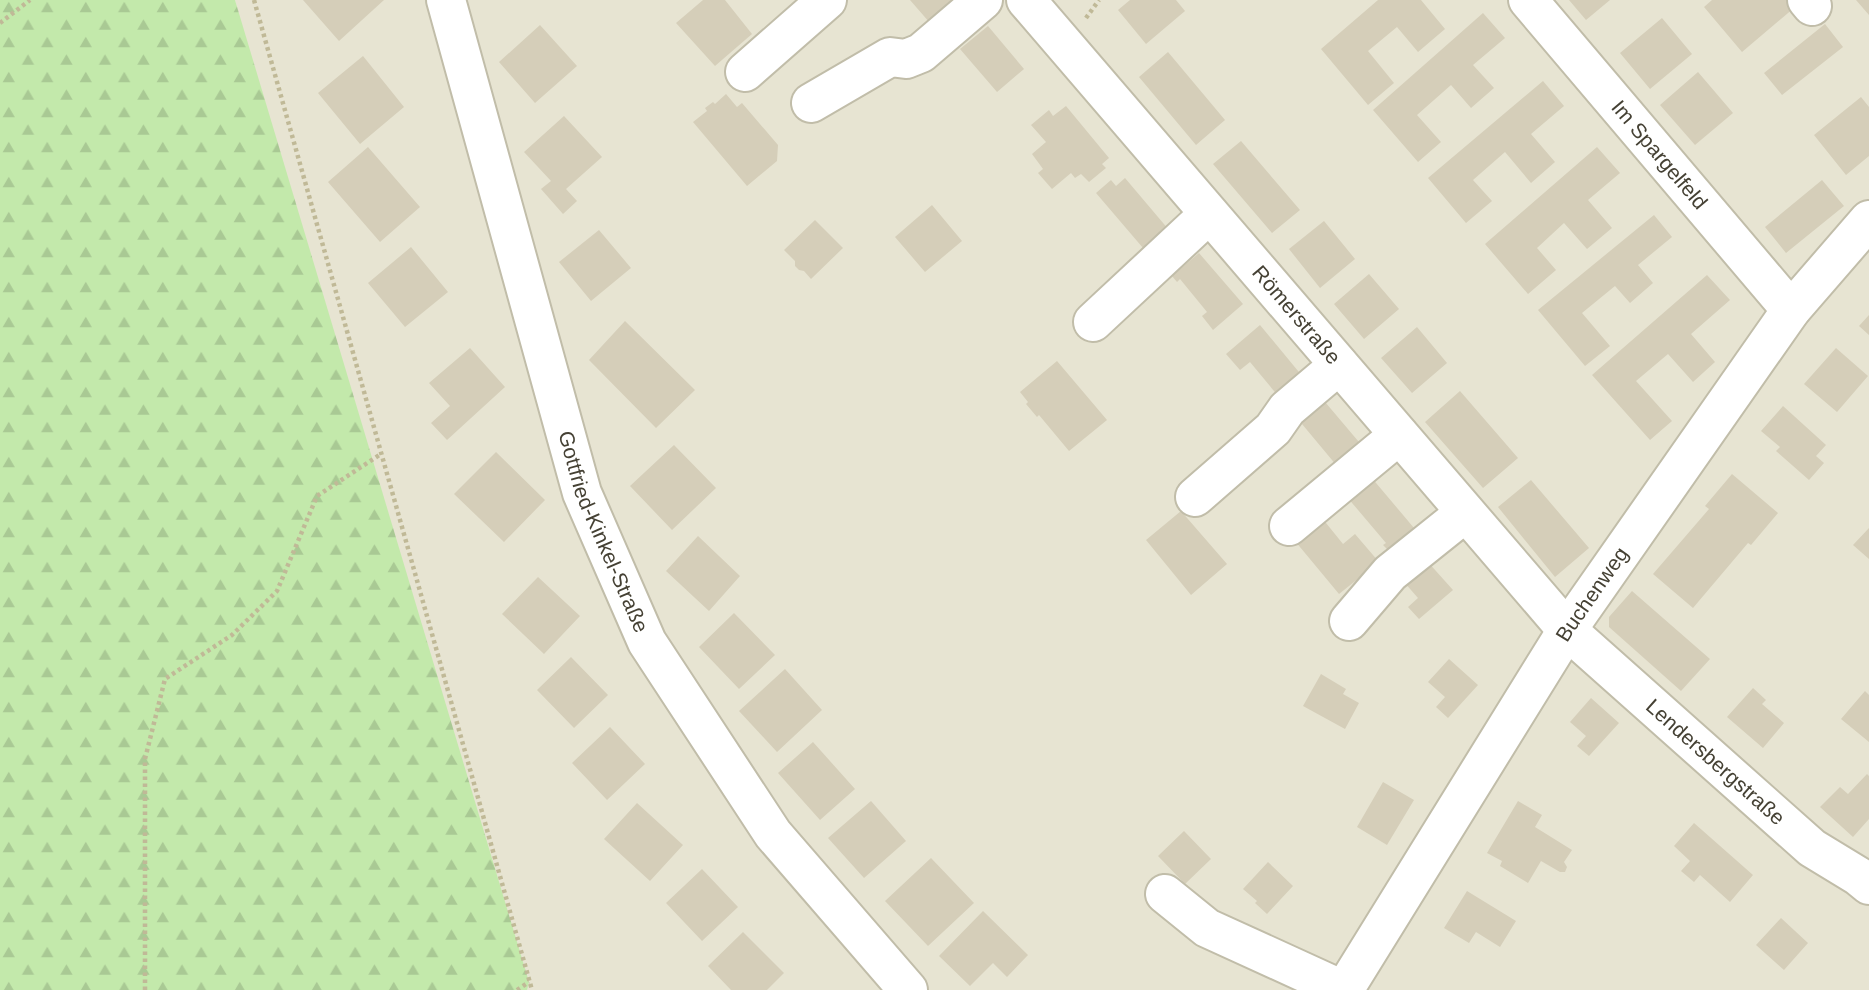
<svg xmlns="http://www.w3.org/2000/svg" width="1869" height="990" viewBox="0 0 1869 990" font-family="Helvetica,sans-serif">
	<style>
		.residential { fill: #e7e4d2 }
		.forest { fill: url(#forest-firs) }
		.building { fill: #d5ceb9 }
		.lines { fill: none; stroke-linecap: round; stroke-linejoin: round }
		.minor-casing { stroke: #c1bda9; stroke-width: 42 }
		.path { stroke: #c0b997; stroke-width: 4.5; stroke-dasharray: 3.5 3.5; stroke-linecap: butt }
		.minor { stroke: #fff; stroke-width: 38 }
		.labels { text-anchor: middle; stroke-width: 6; stroke-linejoin: round; paint-order: stroke }
		.street-label { font-size: 21px; fill: #454134; stroke: #fff }
	</style>
	<defs>
		<pattern id="forest-firs" width="22" height="20" patternUnits="userSpaceOnUse" patternTransform="scale(1.75)"><rect width="22" height="20" fill="#c3e9ab"/><path d="M5 1l3.5 6h-7zM16 11l3.5 6h-7z" fill="#a9c994"/></pattern>
	</defs>
	<rect width="100%" height="100%" fill="#f3f1e4"/>
	<!-- residential -->
	<path class="residential" d="M235 0H1869V990H493Z"/>
	<!-- forest -->
	<path class="forest" d="M0 0H235L529 982 527 990H0Z"/>
	<!-- building -->
	<path class="building" d="M303 0H384L339 41Z
		M703 0H725L752 34 715 66 676 23Z
		M910 0H953L955 2 930 23Z
		M1130 0H1176L1185 11 1146 44 1118 10Z
		M1378 0H1421L1445 29 1418 52 1397 27 1368 51 1394 83 1368 105 1321 49Z
		M1569 0H1610L1586 20Z
		M1712 0H1787L1794 8 1742 52 1704 7Z
		M1856 0H1869V15Z
		M1483 13 1505 38 1473 65 1494 88 1471 108 1451 85 1417 115 1441 142 1418 162 1373 110Z
		M1662 18 1692 54 1650 89 1620 53Z
		M1825 24 1843 47 1782 95 1764 73Z
		M540 25 577 66 535 103 499 62Z
		M988 26 1024 69 997 92 960 49Z
		M1168 52 1225 120 1196 145 1139 77Z
		M363 56 404 107 360 144 318 93Z
		M1698 72 1733 113 1695 145 1660 105Z
		M1543 81 1564 106 1531 134 1555 162 1531 183 1505 152 1473 180 1492 201 1466 223 1428 178Z
		M726 94 737 107 742 103 778 145 777 161 747 186 693 122 707 111 705 108 713 102 715 104Z
		M1861 97 1869 107V156L1846 175 1814 135Z
		M1066 106 1109 158 1102 164 1106 168 1089 182 1081 174 1075 178 1071 173 1052 189 1038 173 1043 169 1032 154 1046 142 1031 125 1049 110 1053 116Z
		M564 116 602 157 566 189 577 201 563 214 541 189 551 181 524 152Z
		M1241 141 1300 210 1272 233 1213 164Z
		M368 147 420 207 380 242 328 182Z
		M1597 147 1620 173 1588 200 1612 228 1587 249 1564 223 1537 248 1556 270 1528 294 1485 244Z
		M1125 178 1169 230 1149 255 1096 193 1111 180 1116 186Z
		M1822 180 1844 206 1786 253 1765 227Z
		M932 205 962 241 925 272 895 237Z
		M1654 215 1672 237 1638 265 1653 283 1630 303 1615 286 1582 313 1610 346 1585 366 1538 310Z
		M815 220 843 248 811 279 804 271 799 270 795 266V261L784 250Z
		M1324 221 1355 259 1320 288 1289 249Z
		M599 230 631 268 591 301 559 262Z
		M411 247 448 292 405 327 368 283Z
		M1199 253 1243 304 1213 330 1202 316 1207 312 1180 279 1177 282 1172 276Z
		M1369 274 1399 309 1364 339 1334 304Z
		M1707 275 1730 300 1691 334 1715 362 1693 382 1668 354 1636 381 1672 421 1650 440 1592 375Z
		M1869 315V335L1859 326Z
		M625 321 695 390 656 428 589 360Z
		M1260 325 1303 377 1279 397 1250 362 1240 370 1226 354Z
		M1417 327 1447 363 1412 393 1381 358Z
		M470 348 505 387 447 440 431 423 450 406 429 383Z
		M1836 348 1868 376 1837 412 1804 384Z
		M1057 361 1107 420 1069 451 1039 415 1037 417 1026 404 1028 402 1020 392Z
		M1460 391 1518 458 1483 488 1425 422Z
		M1320 396 1364 448 1337 466 1292 412Z
		M1783 406 1826 445 1816 456 1824 463 1809 480 1776 451 1780 447 1761 431Z
		M674 445 716 488 672 530 630 486Z
		M496 452 545 500 504 542 454 494Z
		M1732 474 1778 513 1751 545 1748 543 1693 608 1653 574 1709 509 1705 506Z
		M1371 477 1414 528 1407 534 1410 538 1389 551 1383 545 1386 543 1347 497Z
		M1531 480 1589 548 1555 577 1498 507Z
		M1181 511 1227 564 1191 595 1146 540Z
		M1322 518 1343 544 1355 534 1379 562 1339 594 1295 541Z
		M1869 528V559L1853 545Z
		M698 536 740 576 709 611 666 571Z
		M1427 561 1453 590 1419 619 1408 607 1418 598 1404 582Z
		M538 577 580 616 544 654 502 614Z
		M1632 591 1710 659 1681 691 1609 627V617Z
		M734 613 775 655 739 689 699 647Z
		M571 657 608 695 574 728 537 690Z
		M1449 659 1478 685 1448 718 1436 707 1445 697 1428 682Z
		M785 669 822 710 777 752 739 711Z
		M1321 674 1346 689 1343 694 1359 703 1345 729 1303 706Z
		M1753 688 1766 700 1762 704 1784 723 1763 748 1727 717Z
		M1865 691 1869 695V742L1841 719Z
		M1591 698 1619 723 1589 756 1577 746 1586 736 1570 722Z
		M610 727 645 764 607 800 572 763Z
		M813 742 855 789 820 820 778 773Z
		M1867 774 1869 776V819L1853 837 1820 807 1840 787 1848 794Z
		M1383 782 1414 800 1387 845 1357 827Z
		M871 801 906 841 864 878 828 838Z
		M1518 801 1542 815 1535 827 1572 850 1564 862 1567 867 1565 872H1560L1541 861 1528 883 1500 866 1502 861 1487 853Z
		M637 803 683 845 650 881 604 839Z
		M1694 823 1753 875 1730 902 1700 875 1694 882 1681 871 1690 861 1674 846Z
		M1184 831 1211 859 1185 884 1158 856Z
		M931 858 974 903 928 946 885 901Z
		M1268 862 1293 886 1267 914 1255 903 1257 901 1243 889Z
		M702 869 738 907 702 941 666 903Z
		M1467 891 1516 921 1500 947 1476 932 1469 943 1444 928Z
		M983 911 1028 955 1007 977 993 963 970 986 939 956Z
		M1781 918 1808 943 1784 970 1756 945Z
		M743 932 784 973 767 990H731L708 966Z"/>
	<g class="lines">
		<defs>
			<g id="minor">
				<path id="s1" d="M446 0 582 493 647 642 773 834 908 990"/>
				<path id="s2" d="M1026 0 1567 630 1812 848 1858 876 1869 885"/>
				<path id="s3" d="M1528 0 1791 310"/>
				<path d="M1807 0 1812 6"/>
				<path d="M745 72 827 0"/>
				<path d="M811 103 890 57 906 59 921 53 983 0"/>
				<path d="M1093 322 1209 214"/>
				<path d="M1195 497 1273 429 1287 409 1339 365"/>
				<path d="M1289 526 1399 435"/>
				<path d="M1349 621 1390 573 1465 513"/>
				<path d="M1165 894 1207 928 1343 990"/>
				<path id="s4" d="M1344 990 1567 630 1791 310 1869 220"/>
			</g>
		</defs>
		<!-- minor casing -->
		<use href="#minor" class="minor-casing"/>
		<!-- path -->
		<path class="path" d="M254 0 532 990
			M1086 18 1099 0
			M0 23 30 0
			M145 990V759L165 679 232 635 277 591 317 496 381 454
			M517 990 529 982"/>
		<!-- minor -->
		<use href="#minor" class="minor"/>
	</g>
	<g class="labels">
		<!-- street labels -->
		<g class="street-label">
			<text dy="7" stroke="none"><textPath href="#s3" startOffset="203">Im Spargelfeld</textPath></text>
			<text dy="7" stroke="none"><textPath href="#s2" startOffset="415">Römerstraße</textPath></text>
			<text dy="7" stroke="none"><textPath href="#s1" startOffset="555">Gottfried-Kinkel-Straße</textPath></text>
			<text dy="7" stroke="none"><textPath href="#s4" startOffset="467">Buchenweg</textPath></text>
			<text dy="7" stroke="none"><textPath href="#s2" startOffset="1029">Lendersbergstraße</textPath></text>
		</g>
	</g>
</svg>
